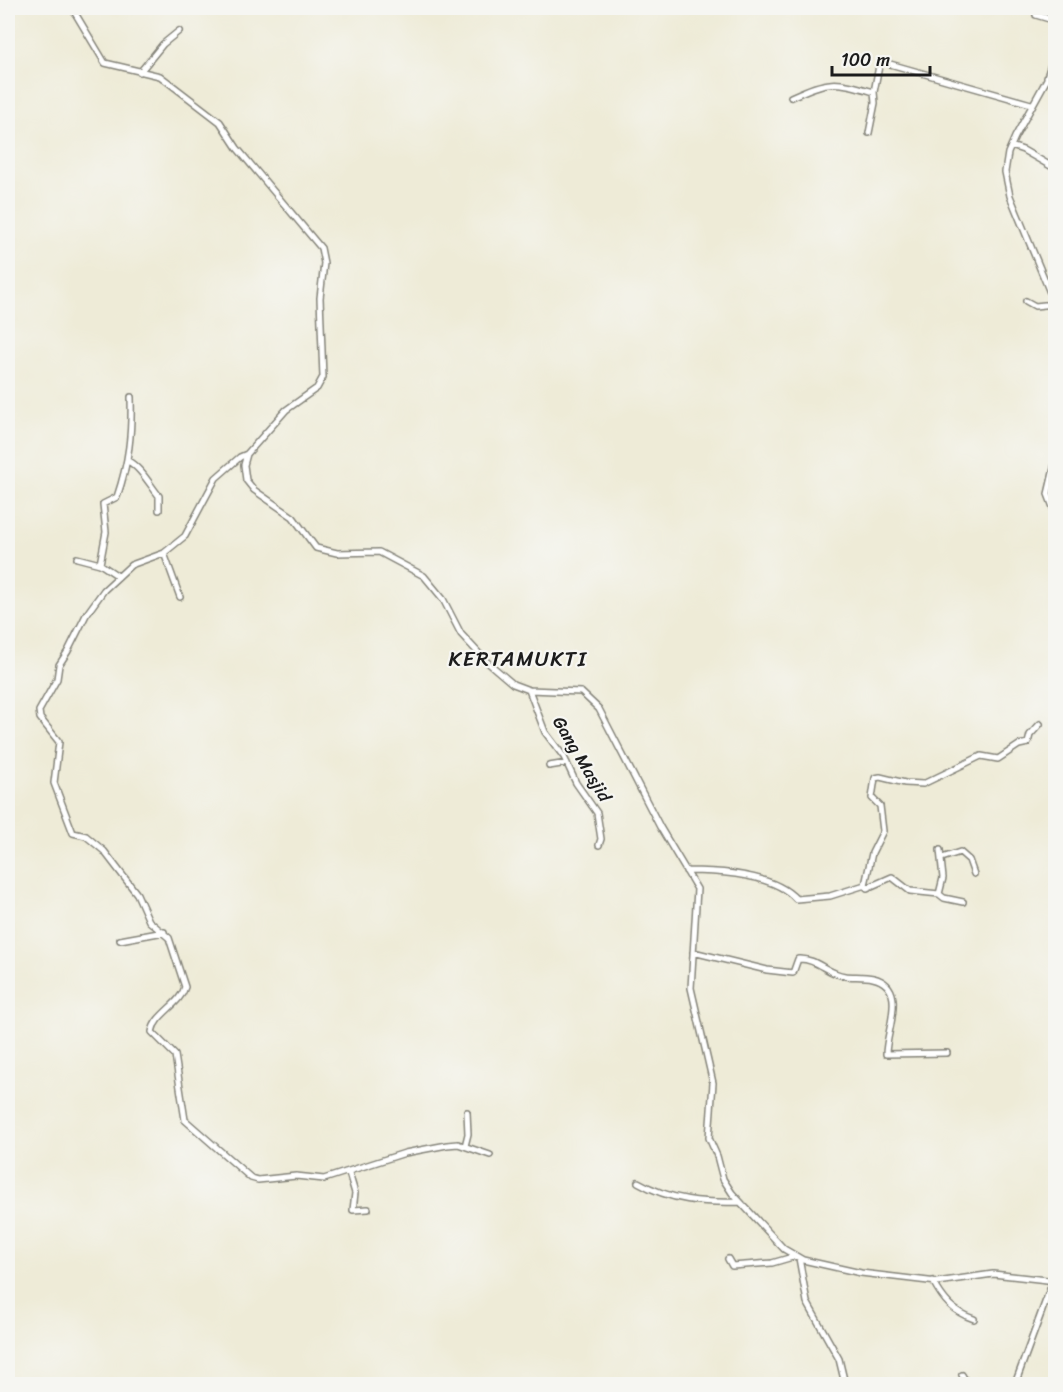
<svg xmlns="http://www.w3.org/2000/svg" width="1063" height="1392" viewBox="0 0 1063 1392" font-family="Sriracha,sans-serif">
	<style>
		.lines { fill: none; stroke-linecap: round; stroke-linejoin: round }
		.street-casing { stroke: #85847a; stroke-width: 8 }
		.street { stroke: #fff; stroke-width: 5 }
		.labels { text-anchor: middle; stroke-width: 4.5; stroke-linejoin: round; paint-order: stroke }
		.street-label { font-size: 18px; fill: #1c1c1c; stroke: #f6f6f2 }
		.quarter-label { font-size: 21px; letter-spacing: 1.5px; fill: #1c1c1c; stroke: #f6f6f2 }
	</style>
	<rect width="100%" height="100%" fill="#f6f6f2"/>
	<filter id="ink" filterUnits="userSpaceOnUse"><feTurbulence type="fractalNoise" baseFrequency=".0167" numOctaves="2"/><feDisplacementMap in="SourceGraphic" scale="12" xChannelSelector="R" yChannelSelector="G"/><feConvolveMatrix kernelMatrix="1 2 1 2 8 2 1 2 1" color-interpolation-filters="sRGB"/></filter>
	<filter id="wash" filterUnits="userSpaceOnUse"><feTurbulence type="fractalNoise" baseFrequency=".008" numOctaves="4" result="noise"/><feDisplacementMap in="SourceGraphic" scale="24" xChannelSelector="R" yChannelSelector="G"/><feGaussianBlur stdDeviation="1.35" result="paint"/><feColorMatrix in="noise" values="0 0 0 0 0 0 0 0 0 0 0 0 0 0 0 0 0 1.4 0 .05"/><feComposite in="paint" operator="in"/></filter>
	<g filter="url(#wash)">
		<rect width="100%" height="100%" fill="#eeebd7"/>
	</g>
	<g filter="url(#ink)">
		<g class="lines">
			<defs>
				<path id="street" d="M72 8 105 63 160 76 220 122 237 148 321 248 324 263 320 298 323 377 317 388 286 410 247 454 244 465 246 480 254 490 293 517 316 548 337 553 379 552 424 576 443 599 461 634 486 661 513 684 529 690 581 692 599 709 660 827 697 889 691 988 713 1083 709 1138 717 1156 723 1179 732 1193 784 1249 803 1260 861 1273 937 1282 993 1274 1056 1281
					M1036 15 1056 21
					M1056 49 1047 77 1056 84
					M140 72 163 44 179 31
					M1047 79 1015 137 1008 153 1005 172 1010 196 1056 307
					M791 97C829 80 834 80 874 92L879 66 883 62 1031 104
					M869 133 875 103 874 92
					M1011 146 1023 150 1056 169
					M1026 301 1035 306 1054 304
					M247 454 240 457 216 478 185 536 164 553 131 565 104 590 86 615 68 651 59 665 57 679 39 711 40 718 59 742 54 783 73 833 86 836 104 851 137 894 149 921 169 938 185 987C180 1005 155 1014 152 1032L175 1055 185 1120 251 1178 258 1180 296 1176 324 1179 405 1153 447 1145 458 1144 490 1155
					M1056 460 1048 494 1056 515
					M128 461C141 468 150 485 159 496V510
					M164 553 180 597
					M77 558 100 564 118 576
					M100 564 106 532 103 504 117 497C129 462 132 433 131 397
					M529 690 545 732 564 757 576 783 597 813 601 839 599 845
					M549 766 567 763
					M942 858 960 852 969 860 974 874
					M686 871C718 871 774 874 796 899L830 896 865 885 872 853 883 831 880 806 872 798 875 778 880 777 905 783 923 784 981 756 998 759 1019 745 1028 743 1030 735 1040 724
					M864 885 867 888 892 877 910 891 939 894 943 878 940 850
					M939 894 944 898 963 902
					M120 940 164 932
					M693 952 767 970 793 973 798 959C817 958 827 974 845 976 854 977 864 976 873 978 909 986 886 1030 886 1054L947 1053
					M465 1146 468 1134 467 1112
					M349 1173 355 1193 353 1210 368 1209
					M638 1182C671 1201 703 1203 740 1202
					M799 1258 807 1302 839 1359 845 1384
					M728 1259 732 1266 772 1263 796 1256
					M933 1281C943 1300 953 1312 974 1319
					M962 1375 967 1384
					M1015 1384 1053 1281"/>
			</defs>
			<!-- street casing -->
			<use href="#street" class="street-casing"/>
			<!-- street -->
			<use href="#street" class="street"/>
		</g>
	</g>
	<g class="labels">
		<!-- street labels -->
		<g class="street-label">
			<text transform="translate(582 759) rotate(59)" y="6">Gang Masjid</text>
		</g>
		<!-- quarter labels -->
		<g class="quarter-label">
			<text x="518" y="666">KERTAMUKTI</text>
		</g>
	</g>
	<!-- margin -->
	<rect width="1063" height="1392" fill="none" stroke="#f6f6f2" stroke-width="30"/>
	<!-- scale -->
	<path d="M832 66v9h98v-9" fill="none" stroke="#1c1c1c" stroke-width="3"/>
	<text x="841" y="66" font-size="18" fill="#1c1c1c" stroke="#f6f6f2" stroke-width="4.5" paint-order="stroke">100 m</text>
</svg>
